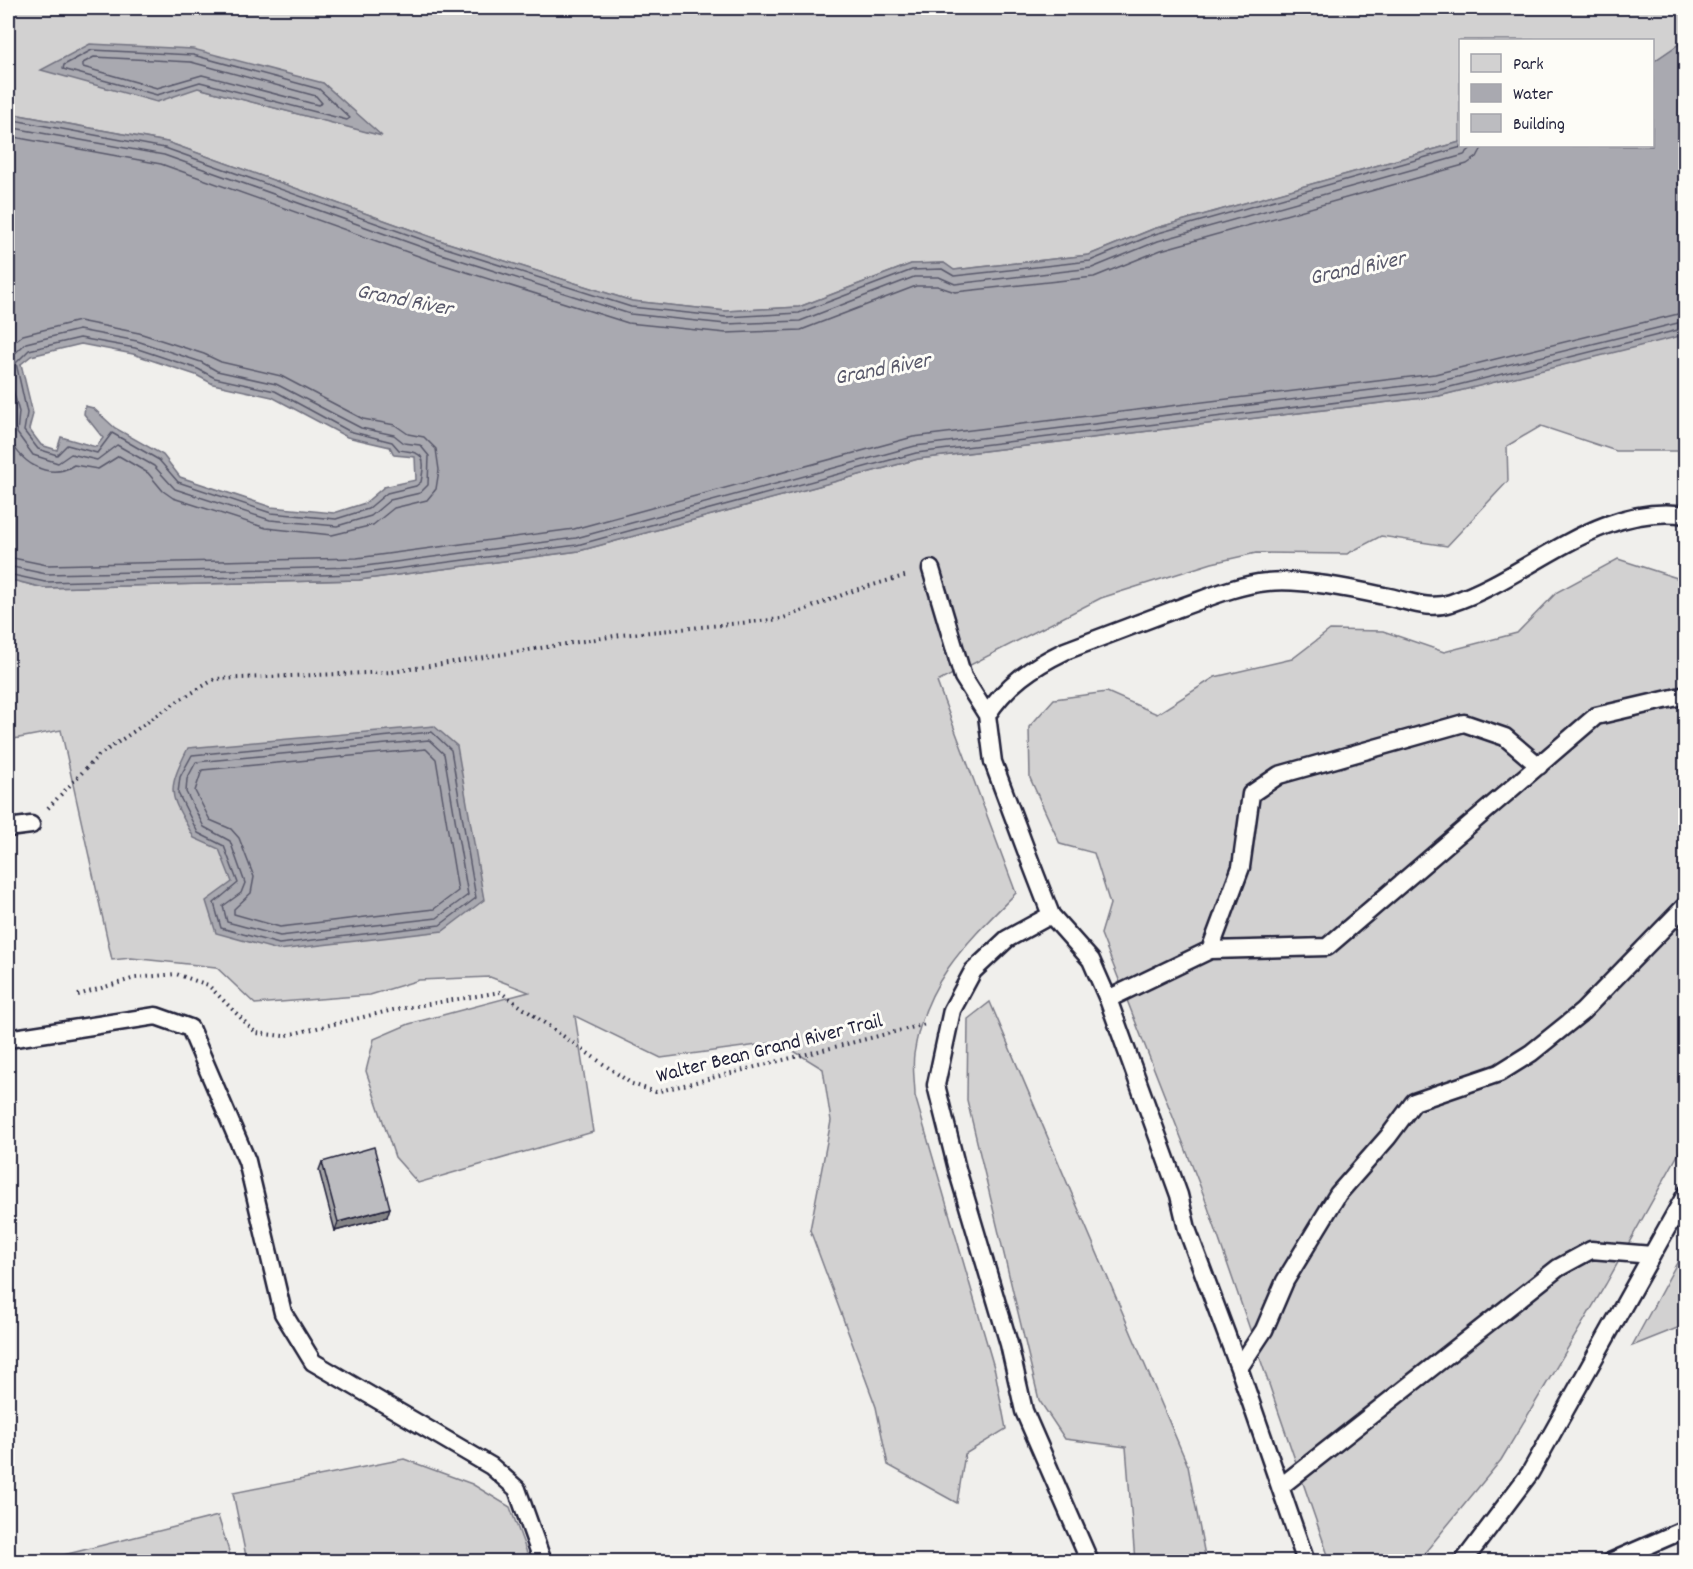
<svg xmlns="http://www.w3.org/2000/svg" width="1693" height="1569" viewBox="0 0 1693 1569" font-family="Dekko,sans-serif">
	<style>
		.green { fill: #d2d1d1; stroke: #7a7a86; stroke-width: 1.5; fill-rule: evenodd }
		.water { fill: #a9a9b0; stroke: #737381; stroke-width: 1.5; fill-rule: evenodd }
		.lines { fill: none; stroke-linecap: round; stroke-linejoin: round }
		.shore { stroke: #58586a; stroke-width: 1.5 }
		.service-casing { stroke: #22223b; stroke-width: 21 }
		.path { stroke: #22223b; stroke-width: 4; stroke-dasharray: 1.5 4.5; stroke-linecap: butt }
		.service { stroke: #fdfcf7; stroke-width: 16 }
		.wall { fill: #a2a2a5; stroke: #22223b; stroke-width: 1.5 }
		.shaded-wall { fill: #848486; stroke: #22223b; stroke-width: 1.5 }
		.building { fill: #bcbcc0; stroke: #22223b; stroke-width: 1.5 }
		.labels { text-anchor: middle; stroke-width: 6; stroke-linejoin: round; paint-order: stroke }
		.street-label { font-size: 21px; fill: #22223b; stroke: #fdfcf7 }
		.water-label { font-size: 22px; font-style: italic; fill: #58586a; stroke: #fdfcf7 }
	</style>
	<rect width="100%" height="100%" fill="#f0efec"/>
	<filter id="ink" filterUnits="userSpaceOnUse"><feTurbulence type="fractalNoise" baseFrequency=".0167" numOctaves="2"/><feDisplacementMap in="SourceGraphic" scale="12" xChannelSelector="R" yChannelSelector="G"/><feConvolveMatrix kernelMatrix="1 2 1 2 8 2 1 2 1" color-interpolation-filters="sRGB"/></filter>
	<g filter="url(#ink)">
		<!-- green -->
		<path class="green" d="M8 8H1685L1686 40 1653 62 1652 40H1460V142L1153 229 1089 255 954 270 944 263 911 264 799 307 726 311 632 301 445 242 167 142 8 113ZM323 83 380 135 198 88Z
			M1685 334V451H1616L1541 426 1507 446 1508 481 1447 546 1381 536 1347 554 1256 553 1212 563 1101 598 937 682 1016 893C966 943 925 981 914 1054 912 1067 915 1083 915 1096L995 1371 1006 1429 965 1454 957 1503 888 1465 876 1407 810 1230 831 1121 823 1069 792 1050 787 1041 661 1058 575 1016 593 1132 418 1183 395 1157 366 1071 374 1039 409 1024 529 992 490 977 419 980 370 995 255 1004 216 967 131 958 112 960 61 730 8 740V579L44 588 359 580 579 551 918 459 1439 396Z
			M1618 559 1680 579 1685 585V1142L1606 1284 1501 1460 1418 1561H1330L1204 1196 1101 934 1110 904 1094 853 1060 844 1030 778 1029 727 1054 699 1107 692 1157 714 1215 677 1292 659 1330 630 1383 631 1444 652 1517 633 1557 592Z
			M990 1002 1188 1466 1206 1561H1135L1126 1447 1065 1439 1039 1400 967 1100 968 1019Z
			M1685 1248V1325L1632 1346Z
			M404 1459 472 1484 510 1507 530 1561H247L233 1493Z
			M218 1516 232 1561H40Z"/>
		<!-- water -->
		<path class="water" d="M1685 40 1686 334 1676 337 1439 396 918 459 579 551 359 580 44 588 8 579V113L167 142 445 242 632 301 726 311 799 307 911 264 944 263 954 270 1089 255 1153 229 1460 142V146H1652L1653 62ZM81 344 133 354 196 375 213 384 272 397 347 437 390 447 394 455 415 457 416 480 384 487 365 503 334 513 271 507 180 477 163 455 115 428 93 408 85 406 84 414 103 438 96 447 61 437 57 450 41 445 29 429 33 414 21 364 31 356Z
			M90 44 193 49 323 83 382 136 198 88 157 102 41 70Z
			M434 726 457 746 484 900 443 931 278 950 216 933 206 901 232 882 219 849 194 838C171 794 164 796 188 748Z"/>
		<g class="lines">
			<!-- shore -->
			<path class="shore" d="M92 50 193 55 319 89 350 118 347 120 200 82 157 95 63 69 64 65Z
				M94 57 191 62 316 96 322 103 318 105 202 75 157 88 83 67V63Z
				M8 119 165 148 443 247 631 307 726 317 799 313 912 270 942 269 954 276 1090 261 1155 234 1465 146
				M8 127 164 155 441 254 630 314 726 324 800 321 914 277H939L955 284 1092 268 1158 241 1464 155 1473 146
				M8 136 161 164 438 263 628 323 726 333 801 330 916 286H937L955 292 1094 277 1161 250 1467 164 1477 157 1483 146
				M79 330 137 341 201 362 217 371 276 384 361 428 394 435 404 443 420 445 429 456 428 485 420 493 390 500 371 516 337 526 270 520 175 489 154 466 117 445 97 460 71 454 58 463 33 455 17 433 19 412 10 379 8 360 26 343Z
				M80 338 135 348 198 369 215 378 275 391 349 431 392 442 399 450C424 453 426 455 421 482L416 486 387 493 368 509 336 519 271 513 178 482 159 460 112 433 97 453 67 445 57 455 38 449 24 431 27 413 16 363 29 350Z
				M8 346 23 335 79 321 139 333 204 354 221 362 281 376 363 419 395 425 408 434 424 437 436 449 439 470 436 489 427 500 394 508 373 525 332 535 266 528 173 498 163 491 148 473 119 456 98 469 74 465C48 482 17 461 8 434
				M8 557 47 565 357 558 574 529 913 437 1435 374 1686 312
				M8 566 46 574 358 567 576 538 915 446 1437 382 1686 321
				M8 574 45 582 358 574 577 545 916 453 1438 390 1686 328
				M432 732 451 750 476 898 440 925 279 944 221 928 214 903 238 883 224 846 198 833 178 793 180 777 192 755Z
				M429 740 444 754 468 895 437 918 280 936 227 922 223 906 241 893 245 883 230 841 204 827 186 792 187 779 196 762Z
				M426 749 436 759 458 891 434 909 280 927 234 914V909L251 893 254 877 239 838 231 829 210 820 195 791 202 770Z"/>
			<defs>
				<path id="service" d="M931 569 963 677 987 715
					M8 828 31 825
					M1051 915 1007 939 973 971 952 1010 936 1085 957 1169 1009 1344 1024 1411 1090 1562
					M1210 950 1241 867 1251 794 1279 775 1464 723 1505 737 1539 766
					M1108 999 1210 950 1327 947 1596 716 1686 695
					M8 1039 156 1016 190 1028 247 1161 283 1313 313 1362 491 1466 517 1489 543 1562
					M1239 1368 1187 1229 1179 1195 1108 999 1091 960 1051 915 1027 853 993 762 987 715C1007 684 1032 667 1065 651 1102 637 1139 623 1176 609 1205 599 1236 585 1267 582 1300 578 1352 589 1384 596 1408 600 1427 611 1451 603 1530 577 1597 502 1686 515
					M1280 1487 1558 1268 1591 1250 1652 1255
					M1306 1562 1239 1368 1264 1330 1285 1281 1338 1194 1388 1137 1414 1102 1499 1073 1531 1053 1582 1012 1686 905
					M1463 1562 1530 1473 1686 1194
					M1610 1562 1686 1529"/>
			</defs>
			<!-- service casing -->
			<use href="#service" class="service-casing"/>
			<!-- path -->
			<path class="path" d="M48 808 98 756 178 701 215 679 392 672 621 635 781 619 855 590 908 575
				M78 995 135 978 176 974 208 985 256 1033 283 1036 393 1010 500 992 632 1084 656 1092 926 1024"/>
			<!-- service -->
			<use href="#service" class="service"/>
		</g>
		<!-- wall -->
		<path class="wall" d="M322 1162 387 1217 335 1231 319 1170Z"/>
		<!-- shaded-wall -->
		<path class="shaded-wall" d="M390 1208 387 1217 335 1231 338 1222Z"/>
		<!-- building -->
		<path class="building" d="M374 1147 390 1208 338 1222 322 1162Z"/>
	</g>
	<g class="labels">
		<!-- street labels -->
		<g class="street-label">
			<text transform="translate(769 1047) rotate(-14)" y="7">Walter Bean Grand River Trail</text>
		</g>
		<!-- water labels -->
		<g class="water-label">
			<text transform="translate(1357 266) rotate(-12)" y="8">Grand River</text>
			<text transform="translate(405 298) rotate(11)" y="8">Grand River</text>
			<text transform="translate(882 367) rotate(-11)" y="8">Grand River</text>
		</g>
	</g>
	<!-- margin -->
	<rect width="1693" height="1569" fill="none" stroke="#fdfcf7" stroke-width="30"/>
	<rect x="15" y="15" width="1663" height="1539" fill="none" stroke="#22223b" stroke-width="2" filter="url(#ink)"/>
	<!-- legend -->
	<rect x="1459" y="39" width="195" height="108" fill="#fdfcf7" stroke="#a5a5ac" stroke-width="1.5"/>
	<rect x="1471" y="54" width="30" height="18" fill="#d2d1d1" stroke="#a5a5ac" stroke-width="1.5"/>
	<text x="1513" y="69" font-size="18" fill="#22223b">Park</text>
	<rect x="1471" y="84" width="30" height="18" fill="#a9a9b0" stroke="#a5a5ac" stroke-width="1.5"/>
	<text x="1513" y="99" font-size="18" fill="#22223b">Water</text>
	<rect x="1471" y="114" width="30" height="18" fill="#bcbcc0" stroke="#a5a5ac" stroke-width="1.5"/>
	<text x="1513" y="129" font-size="18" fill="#22223b">Building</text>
</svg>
